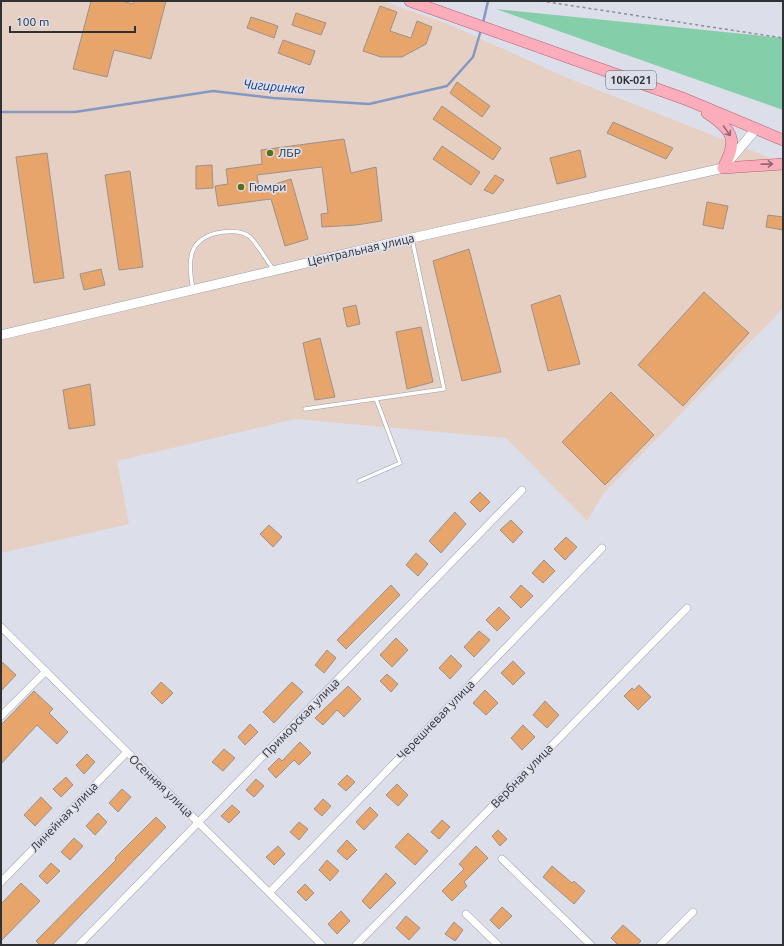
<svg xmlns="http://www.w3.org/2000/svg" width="784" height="946" viewBox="0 0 784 946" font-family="Ubuntu,sans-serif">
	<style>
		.industrial { fill: #e6d0c3 }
		.green { fill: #84cfaa }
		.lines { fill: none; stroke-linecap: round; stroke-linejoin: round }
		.stream { stroke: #8399c2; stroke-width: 2.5 }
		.building { fill: #e8a56b; stroke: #9b928b }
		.service-casing { stroke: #9a9da7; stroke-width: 4.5 }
		.minor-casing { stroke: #9a9da7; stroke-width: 8 }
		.tertiary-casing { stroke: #9a9da7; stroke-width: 10 }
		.primary-casing { stroke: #b35e6f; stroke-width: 12 }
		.path { stroke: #8d8f97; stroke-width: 1.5; stroke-dasharray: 3 3; stroke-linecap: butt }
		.service { stroke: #fff; stroke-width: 3.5 }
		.minor { stroke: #fff; stroke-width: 7 }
		.tertiary { stroke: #fff; stroke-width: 9 }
		.primary { stroke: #fbadbb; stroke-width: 11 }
		.oneway { stroke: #8b6971 }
		.poi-dot { fill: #5b6c17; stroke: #dcdee9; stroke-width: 1.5 }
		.labels { text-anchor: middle; stroke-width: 3.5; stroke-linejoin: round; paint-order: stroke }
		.shield { fill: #dcdee9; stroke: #64656b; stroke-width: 1 }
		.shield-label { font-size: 11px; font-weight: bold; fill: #303135 }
		.poi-label { font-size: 12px; fill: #303135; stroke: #dcdee9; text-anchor: start }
		.street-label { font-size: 12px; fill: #303135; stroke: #dcdee9 }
		.water-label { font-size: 13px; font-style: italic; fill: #153989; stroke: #dcdee9 }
	</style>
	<rect width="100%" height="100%" fill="#dcdee9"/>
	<!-- industrial -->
	<path class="industrial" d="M1 1H383L448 24 565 77 783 163V308L603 494 587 521 506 438 295 419 117 461 129 524 1 553Z"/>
	<!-- green -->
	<path class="green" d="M496 9 783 38V110Z"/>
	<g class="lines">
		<!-- stream -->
		<path class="stream" d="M483 23 488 1
			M1 112H75L213 91 273 98 369 104 447 86 473 57 481 30"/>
	</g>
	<!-- building -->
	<path class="building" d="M91 1H122L133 4 134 1H166L151 59 114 50 107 77 73 69Z
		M380 6 397 12 390 31 411 38 417 21 432 27 426 44 402 57H381L363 51Z
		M296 13 326 23 321 35 292 25Z
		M251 17 278 26 274 38 247 28Z
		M283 40 315 51 310 65 278 53Z
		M457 82 490 106 482 117 450 93Z
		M442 106 501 148 493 160 433 119Z
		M613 122 673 148 666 159 607 133Z
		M344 139 351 173 376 167 382 221 356 225 322 227 321 214 328 213 322 167 257 175 259 189 291 179 308 239 285 246 271 199 218 206 215 186 228 184 226 169 262 164 261 150Z
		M442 146 480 172 471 185 433 159Z
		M580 150 586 177 557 184 550 158Z
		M47 153 64 278 34 283 16 157Z
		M212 165 213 188 196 189V166Z
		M130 171 143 267 119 270 105 175Z
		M495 175 504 180 493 194 484 190Z
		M707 202 728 206 723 229 703 225Z
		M768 215 783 217V230L766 227Z
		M469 249 501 372 462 381 433 261Z
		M101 269 105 285 84 290 80 274Z
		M704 292 749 333 683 406 638 365Z
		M560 295 580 364 548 371 531 305Z
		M356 305 360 324 347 327 343 308Z
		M421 327 433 382 407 389 396 332Z
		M320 338 335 397 315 400 303 343Z
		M90 384 95 425 69 429 63 390Z
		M611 392 654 435 605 485 562 442Z
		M480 492 490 502 480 512 470 502Z
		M455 512 466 524 441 553 429 541Z
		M511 520 523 532 513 543 500 530Z
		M269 525 282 537 273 547 260 534Z
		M566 537 577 547 565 560 554 549Z
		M416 553 428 564 418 576 406 565Z
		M544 560 555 571 543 583 532 573Z
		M391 585 400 595 346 649 337 640Z
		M521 585 533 596 521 608 510 597Z
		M499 607 510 618 497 631 486 620Z
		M479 631 490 640 474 657 464 647Z
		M396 638 408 650 392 667 380 655Z
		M327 650 336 658 324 673 315 665Z
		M451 655 462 666 450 679 439 668Z
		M1 661 16 675 1 691Z
		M513 661 525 673 513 685 501 673Z
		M387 674 398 684 391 692 380 681Z
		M161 682 173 693 162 704 151 693Z
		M292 682 303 692 274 723 263 712Z
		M639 685 651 697 638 710 624 696 632 688 634 690Z
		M348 686 361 699 344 717 337 710 323 725 315 718Z
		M485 690 498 703 486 715 473 703Z
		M34 691 53 709 49 713 68 732 57 744 37 725 1 764V725Z
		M545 701 559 715 547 728 533 715Z
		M250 724 258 732 245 745 238 737Z
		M523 725 535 737 522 750 511 738Z
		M300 742 311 753 299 765 294 760 276 778 268 769 279 758 282 761Z
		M224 749 235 758 223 771 212 762Z
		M87 754 95 762 84 774 76 765Z
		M347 775 355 782 346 791 338 784Z
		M66 777 73 785 61 797 53 789Z
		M256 779 264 786 254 797 246 790Z
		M397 784 408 795 398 806 386 795Z
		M122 789 131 797 118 812 109 803Z
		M41 797 52 808 35 826 24 815Z
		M323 799 331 806 322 816 314 809Z
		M232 805 240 812 229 823 221 816Z
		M370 807 378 815 364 830 356 822Z
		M98 813 107 822 95 835 86 826Z
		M156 817 166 827 52 945H40L36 941 116 860 115 858Z
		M442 820 450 827 439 839 431 832Z
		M299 822 308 829 299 840 290 832Z
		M498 830 507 839 500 846 492 836Z
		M408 833 428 851 415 865 395 847Z
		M74 838 83 846 70 860 61 852Z
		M347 840 357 850 347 860 337 851Z
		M278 846 285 854 274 865 266 857Z
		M476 846 488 858 464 882 467 886 452 901 442 891 464 869 459 864Z
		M327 860 339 871 330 881 319 870Z
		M51 863 60 871 47 884 39 876Z
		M552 866 572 883 574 881 585 891 574 904 543 877Z
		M386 873 396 883 370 909 362 901Z
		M21 883 40 901 1 941V904Z
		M305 884 314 893 306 901 297 892Z
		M502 907 512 916 499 929 490 920Z
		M341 911 350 921 337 934 328 924Z
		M406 916 420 928 409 940 396 928Z
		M454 922 463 930 455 941 445 934Z
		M623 925 641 941 637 945H618L611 938Z"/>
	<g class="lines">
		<defs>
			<path id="service" d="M193 289C187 259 188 237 223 232 231 231 243 231 250 237 259 246 266 260 274 270
				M305 409 444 389 412 239
				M359 481 400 463 376 399"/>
			<path id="minor" d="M1 627 322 945
				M1 716 46 671
				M502 859 591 945
				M1 882 127 752
				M270 892 602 548
				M466 914 498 945
				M79 945 522 490
				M356 945 687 608
				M660 945 693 912"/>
			<path id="tertiary" d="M1 335 412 238 723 168 756 129"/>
			<path id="primary" d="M410 1 685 99 783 140
				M707 113C734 131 738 140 723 168
				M723 168 783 164"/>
		</defs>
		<!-- service casing -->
		<use href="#service" class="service-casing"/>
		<!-- minor casing -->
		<use href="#minor" class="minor-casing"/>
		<!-- tertiary casing -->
		<use href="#tertiary" class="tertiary-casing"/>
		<!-- primary casing -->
		<use href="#primary" class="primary-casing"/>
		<!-- path -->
		<path class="path" d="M541 1 783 38"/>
		<!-- service -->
		<use href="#service" class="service"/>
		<!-- minor -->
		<use href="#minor" class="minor"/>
		<!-- tertiary -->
		<use href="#tertiary" class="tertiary"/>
		<!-- primary -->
		<use href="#primary" class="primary"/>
	</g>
	<!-- one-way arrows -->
	<defs><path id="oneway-shaft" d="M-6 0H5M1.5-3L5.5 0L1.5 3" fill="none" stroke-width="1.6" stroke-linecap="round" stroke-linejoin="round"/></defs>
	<g class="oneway">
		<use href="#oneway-shaft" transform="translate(727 131) rotate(55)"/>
		<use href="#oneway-shaft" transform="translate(767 164) rotate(-2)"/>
	</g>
	<!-- markers -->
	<g class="poi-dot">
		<circle cx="270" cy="153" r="4"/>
		<circle cx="241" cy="187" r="4"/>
	</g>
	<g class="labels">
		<!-- shield labels -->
		<rect class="shield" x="606" y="71" width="50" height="18" rx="3"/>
		<g class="shield-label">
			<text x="631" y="84">10К-021</text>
		</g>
		<!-- poi labels -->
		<g class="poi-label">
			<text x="278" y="157">ЛБР</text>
			<text x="249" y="191">Гюмри</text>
		</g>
		<!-- street labels -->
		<g class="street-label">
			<text transform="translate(361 250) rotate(-13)" y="4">Центральная улица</text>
			<text transform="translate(301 718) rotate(-46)" y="4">Приморская улица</text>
			<text transform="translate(436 720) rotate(-46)" y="4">Черешневая улица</text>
			<text transform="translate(522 776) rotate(-46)" y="4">Вербная улица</text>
			<text transform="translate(161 786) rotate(44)" y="4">Осенняя улица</text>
			<text transform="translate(64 817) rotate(-46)" y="4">Линейная улица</text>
		</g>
		<!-- water labels -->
		<g class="water-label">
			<text transform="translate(274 86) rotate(5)" y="5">Чигиринка</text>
		</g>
	</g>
	<!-- border -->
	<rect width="784" height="946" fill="none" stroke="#303135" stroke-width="4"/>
	<!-- scale -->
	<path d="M10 26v6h125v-6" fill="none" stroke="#303135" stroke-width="2"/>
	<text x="16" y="26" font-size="12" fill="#303135" stroke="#dcdee9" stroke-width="3" paint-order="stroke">100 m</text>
</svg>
